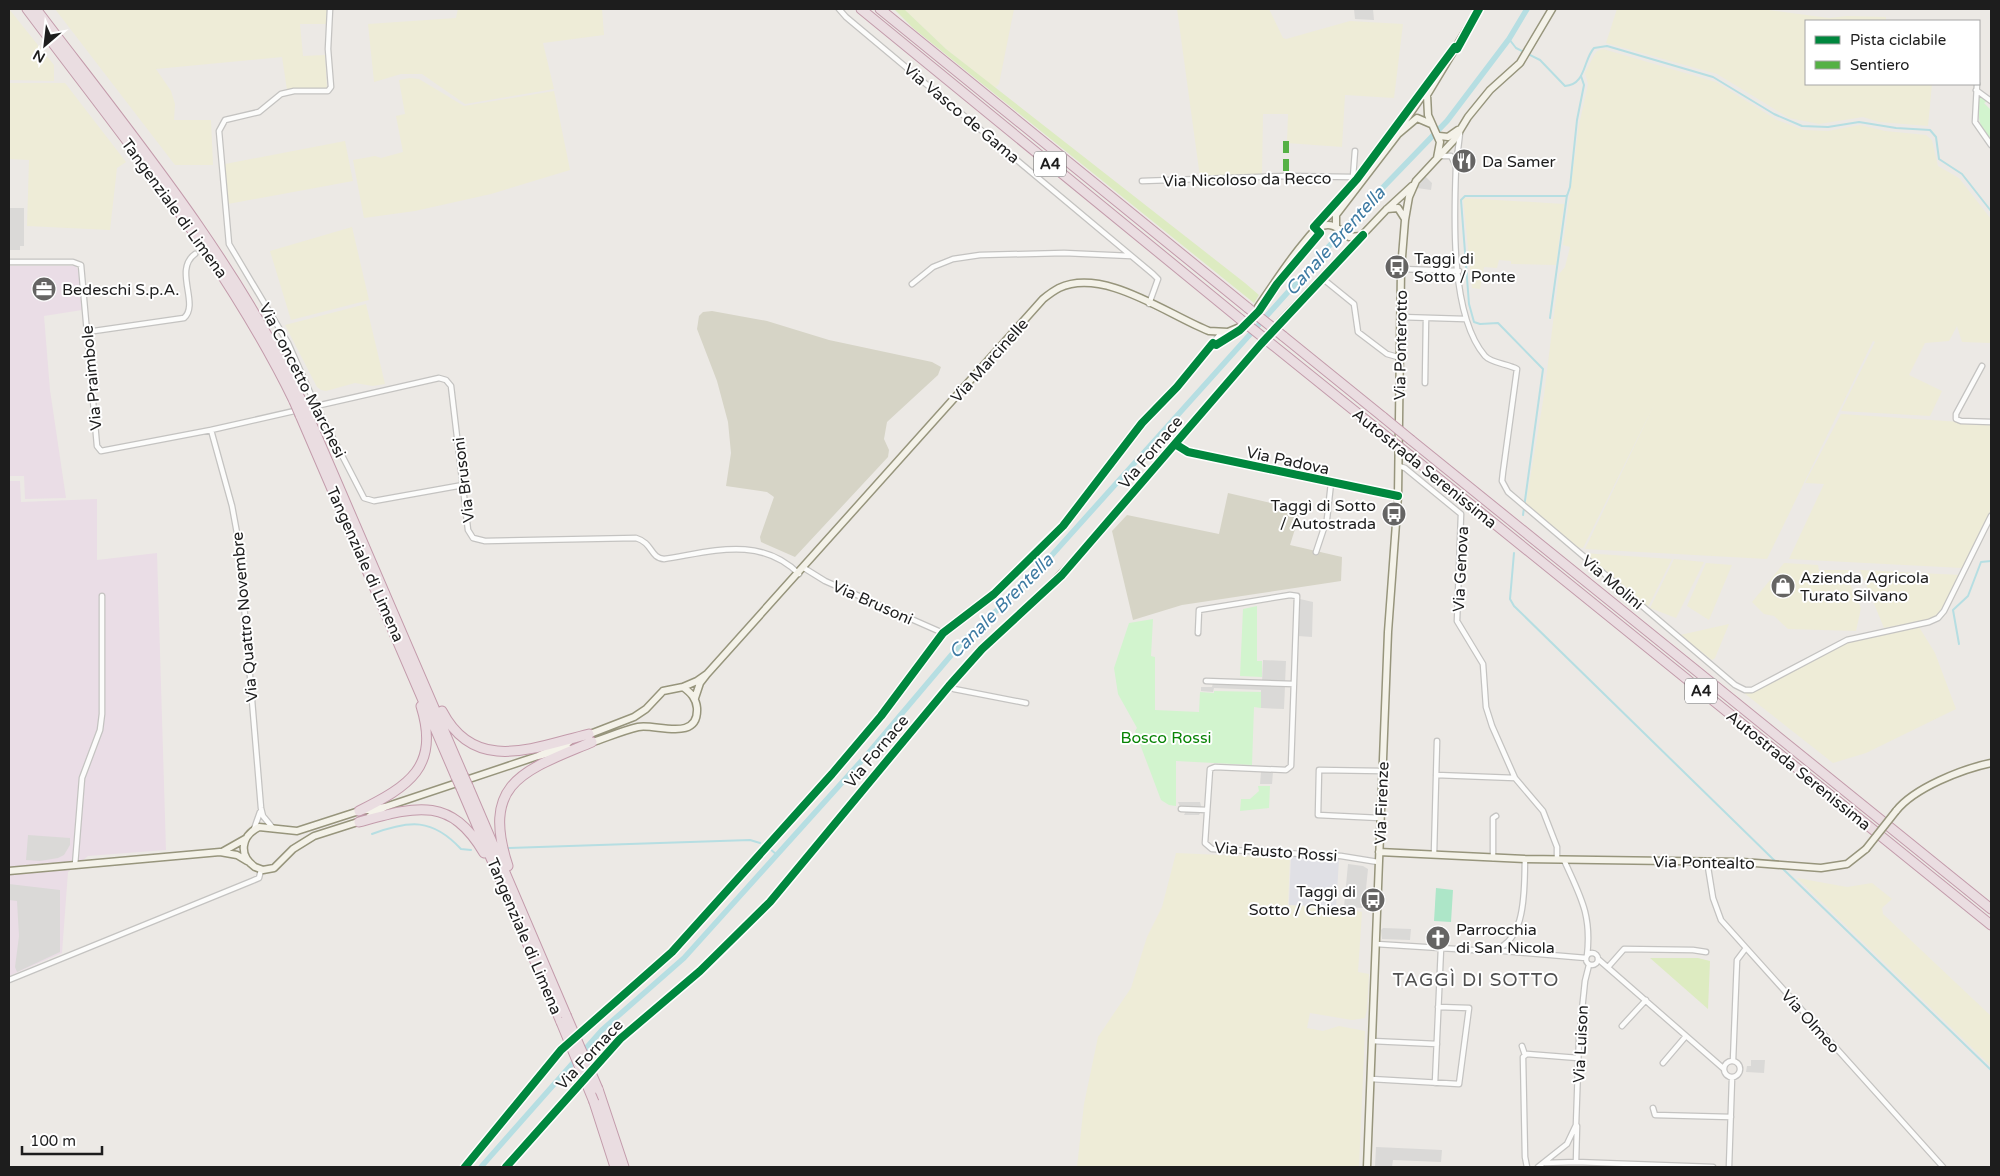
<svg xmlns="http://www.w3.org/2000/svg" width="2000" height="1176" viewBox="0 0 2000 1176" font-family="'Varela Round',sans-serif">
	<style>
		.industrial { fill: #eadde6 }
		.construction { fill: #d6d4c6 }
		.farmland { fill: #eeecd7 }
		.grass { fill: #ddebc1 }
		.park { fill: #d2f4ce }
		.pitch { fill: #ade6c8 }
		.parking { fill: #dad9d7 }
		.plaza { fill: #e0e0e5 }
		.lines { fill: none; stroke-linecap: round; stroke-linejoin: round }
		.stream { stroke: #b6dee2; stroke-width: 2 }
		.canal { stroke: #b6dee2; stroke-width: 5.5 }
		.secondary-tunnel { stroke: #c3c0bd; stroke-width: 6; stroke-dasharray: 6 3; stroke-linecap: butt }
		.street-casing { stroke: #c4c3c1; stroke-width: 7 }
		.secondary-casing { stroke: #97957c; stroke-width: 9 }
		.highway-casing { stroke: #c39bab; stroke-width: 11 }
		.street { stroke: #fcfcfb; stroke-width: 4.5 }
		.secondary { stroke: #f4f2e9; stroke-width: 6 }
		.highway { stroke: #eadde1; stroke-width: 9 }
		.street-bridge-casing { stroke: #c4c3c1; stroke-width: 7; stroke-linecap: butt }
		.secondary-bridge-casing { stroke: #97957c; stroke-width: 9; stroke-linecap: butt }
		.highway-bridge-casing { stroke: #c39bab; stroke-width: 11; stroke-linecap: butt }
		.street-bridge { stroke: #fcfcfb; stroke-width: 4.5 }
		.secondary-bridge { stroke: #f4f2e9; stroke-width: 6 }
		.highway-bridge { stroke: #eadde1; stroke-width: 9 }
		.quiet { stroke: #55b145; stroke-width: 6; stroke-dasharray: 12 6; stroke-linecap: butt }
		.cycleway-casing { stroke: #fff; stroke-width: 11 }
		.cycleway { stroke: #00873e; stroke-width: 8 }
		.labels { text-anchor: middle; stroke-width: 4; stroke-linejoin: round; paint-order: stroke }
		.shield { fill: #fff; stroke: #616161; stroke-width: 1 }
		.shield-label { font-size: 15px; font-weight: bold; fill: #1d1d1d }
		.street-label { font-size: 16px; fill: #1d1d1d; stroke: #fff }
		.poi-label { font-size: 16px; fill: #1d1d1d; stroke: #fff; text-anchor: start }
		.park-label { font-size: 16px; fill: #078304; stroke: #fff }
		.water-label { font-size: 18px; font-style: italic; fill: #3e7ba3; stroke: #fff }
		.quarter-label { font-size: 19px; letter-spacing: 1px; fill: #505050; stroke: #fff }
	</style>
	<rect width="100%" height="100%" fill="#ece9e5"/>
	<!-- industrial -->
	<path class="industrial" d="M9 266H75L80 271 82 310 44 316 50 390 66 498 25 499 24 476H9Z
		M9 481H20L21 502 97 499V560L157 553 166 850 88 856 68 872 62 953 9 976Z"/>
	<!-- construction -->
	<path class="construction" d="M712 311 767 321 829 340 932 362 941 367 938 375 887 422 884 439 889 450 888 457 795 557 761 542 760 537 774 497 767 492 726 486 731 453 728 422 717 381 697 329 699 316 703 312Z
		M1228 493 1301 510 1290 545 1342 557 1341 581 1182 605 1133 620 1112 531 1127 515 1219 534Z"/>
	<!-- farmland -->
	<path class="farmland" d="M9 9 54 65V81L9 80Z
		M55 9H327L326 24H300L303 56 325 55 327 88 287 90 282 57 156 69 171 91 175 104 174 120H211L213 165H175Z
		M458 9H602L604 35 543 43 554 89 465 104 422 74H401L374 82 368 24 456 18Z
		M904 9H1014L999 84 995 88 946 49Z
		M1177 9H1269L1283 38 1286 39 1350 21 1403 24 1394 98 1345 95 1342 147 1287 143 1288 114H1263L1262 176 1200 177Z
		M1617 9H1761L1829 18 1847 16 1886 17V21H1806V84H1932L1928 126 1879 122 1863 117 1819 124 1789 118 1717 74 1606 43Z
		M1603 49 1716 82 1777 120 1804 130 1828 131 1860 125 1885 131 1926 135 1932 140 1938 166 1959 178 1991 219V343L1962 342 1957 326 1949 341 1925 343 1909 375 1942 391 1930 416 1841 411 1875 342 1873 341 1767 559 1585 549 1655 403 1583 548 1576 547 1526 503 1544 395 1559 274 1565 267 1570 247 1563 245 1579 125 1588 84 1585 73 1594 55 1597 51Z
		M410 78 419 79 464 106 554 91 570 170 491 194 415 211 364 218 353 160 375 156 381 158 403 152 396 116 405 114 399 80Z
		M9 83H65L126 162 117 168 110 230 27 226 29 160 9 159Z
		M345 141 353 181 228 204 225 164Z
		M1463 198 1564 204 1556 265 1511 264V261L1499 260 1497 268 1484 267 1480 289 1472 288Z
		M352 227 369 300 291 320 270 251Z
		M366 304 385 384 373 386 355 383 326 391 321 390 317 387 285 325Z
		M1841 414 1991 424V509L1962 568 1789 559 1824 484 1805 483Z
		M1583 553 1672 559 1648 607Z
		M1674 559 1704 562 1676 618 1650 608Z
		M1706 563 1732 565 1709 620 1687 606Z
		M1784 563 1818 565 1819 570H1852L1850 584 1861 608 1856 631 1788 629 1774 616 1764 614 1752 602Z
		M1860 570 1961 575 1939 615 1932 619 1884 628Z
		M1729 624 1715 658 1712 660 1680 635Z
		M1919 627 1935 653 1956 709 1866 753 1833 763 1744 693 1753 691 1849 641Z
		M1176 853 1290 858 1288 905 1354 910 1362 912 1358 972 1369 974 1367 1009 1365 1018 1352 1020 1310 1013 1307 1028 1323 1031 1339 1026 1365 1031 1359 1167H1077L1084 1104 1098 1037 1131 988 1147 937 1162 907Z
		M1797 878 1847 887 1872 883 1892 899 1882 908 1883 914 1991 1016V1066Z"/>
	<!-- grass -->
	<path class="grass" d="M894 9H904L946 49 1245 283 1259 295 1254 303 913 28Z
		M1650 958H1698L1710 961 1708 1009Z"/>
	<!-- park -->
	<path class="park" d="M1981 96 1988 101 1984 103 1991 110V138C1977 127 1978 114 1979 97Z
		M1257 606V661H1262V677L1240 676 1243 609Z
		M1153 619 1151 656 1155 657V710L1199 712 1200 692 1214 693V691L1262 692 1261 708 1254 707 1252 765 1176 761V806L1169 805 1161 800 1135 731 1137 728 1118 694 1114 668 1129 623Z
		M1258 786H1270L1269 808 1240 811 1241 799H1250L1259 791Z"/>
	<!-- pitch -->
	<path class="pitch" d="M1436 888 1453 890 1451 922 1434 921Z"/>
	<!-- parking -->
	<path class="parking" d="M1354 9H1373L1374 20 1355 19Z
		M1425 176 1432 183 1431 190 1417 188Z
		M9 208H24V246H20V250H9Z
		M1300 599 1313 602 1312 637 1298 636Z
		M1263 660 1286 661 1285 684 1262 683Z
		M1213 683 1285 686 1284 709 1261 708V690L1214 688 1213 692 1201 691V687H1212Z
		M1261 772H1273L1272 784H1260Z
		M1178 802H1200L1202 809 1199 815H1184L1187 809H1181Z
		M28 835 70 838V845L64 855 58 858 40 861 26 860Z
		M1348 864 1363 866 1368 869 1364 908 1344 907Z
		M9 884 60 890V952L17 972 15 967 19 936 17 901 9 900Z
		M1383 928 1411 929 1410 940 1382 939 1381 930Z
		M1751 1060H1765L1764 1073 1746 1072 1747 1066H1751Z
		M1376 1147 1442 1150 1441 1162 1393 1160 1392 1167H1375Z"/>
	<!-- plaza -->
	<path class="plaza" d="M1291 856 1339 859 1336 907 1289 905Z"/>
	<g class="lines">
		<!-- stream -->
		<path class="stream" d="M1509 39 1516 48 1540 60 1565 86C1586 85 1583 60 1594 48L1607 46 1713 77 1774 114 1802 126 1828 127 1859 122 1896 128 1930 130 1936 137 1939 159 1962 174 1991 211
			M1550 318 1567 195
			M1523 515 1543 369 1498 323 1480 324 1474 322 1469 304 1461 200 1465 196H1567L1570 187 1577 120 1584 85 1581 76
			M1514 553 1510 599 1514 606 1776 862
			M1959 644 1953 610 1968 596 1981 562 1991 561
			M372 834C410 820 432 818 461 849L471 850
			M509 848 750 840 760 843
			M769 848 777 855
			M1781 867 1991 1070"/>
		<!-- canal -->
		<path class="canal" d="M481 1167 602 1030 684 958 865 757 964 640 1026 584 1366 205 1447 121 1509 39 1527 9"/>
		<!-- secondary-tunnel -->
		<path class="secondary-tunnel" d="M1263 341 1280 322"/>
		<defs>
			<path id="street" d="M839 9 846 17 1153 274 1158 279 1149 304
				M1977 84 1975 122 1991 145
				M1976 90 1991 101
				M1441 156H1451L1456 166 1460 133
				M1456 166C1454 217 1450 315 1485 356 1491 363 1508 364 1517 369L1503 472 1502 481 1508 492 1735 685 1745 690H1752L1847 640 1929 622 1938 618 1944 611 1991 516
				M1353 177 1355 151
				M1142 181 1286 176 1353 177 1361 182
				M9 262H73L81 265 97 446 101 451 211 430 439 378 446 380 451 386 468 530 473 538 485 541 636 538C653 543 650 558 664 559 711 552 760 535 799 574
				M1401 269 1459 271
				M1322 278 1354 304 1358 332 1387 354 1401 358
				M912 284 933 267 953 259 980 255 1064 253 1131 256
				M1400 317 1465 319
				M87 332 184 318C200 304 173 270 195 254
				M1213 343 1221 333
				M1982 366 1956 414V419L1961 421 1991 422
				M1425 383 1426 318
				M312 397 288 343 229 244 219 131 225 120 259 112 281 94 294 91H328L331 87 328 49 330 9
				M318 409 364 498 374 501 463 485
				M211 430 232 506 239 544 261 808 263 816 272 827
				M1175 444 1188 452 1398 496
				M1399 466 1405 468 1461 514 1457 621 1483 664 1486 707 1492 726 1515 778 1543 811 1557 847V858
				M1316 552 1327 519 1331 483
				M804 568 825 581 943 633
				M1198 633 1199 610 1290 595 1297 596 1291 766 1286 770 1215 767 1210 769 1205 843 1212 849 1341 856 1378 862
				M1206 681 1294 684
				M949 686 954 689 1026 703
				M1436 775 1515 778
				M1181 809 1207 810
				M1380 818 1318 815 1319 770 1382 771
				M254 829 260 812
				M1434 854 1437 741
				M1493 858V818L1496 816
				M1564 860C1580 896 1592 914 1587 956
				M1707 861 1713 898 1721 920 1943 1167
				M75 865 82 778 100 730 102 714V596
				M1376 944 1488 951C1528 947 1524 887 1525 859
				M1500 948 1503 951 1586 958
				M1586 959a6 6 0 1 1 12 0a6 6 0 1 1-12 0Z
				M1598 959 1724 1069
				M1609 966 1624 949 1693 950 1706 952
				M9 980 252 881 259 878 261 870
				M1622 1026 1646 1000
				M1372 1041 1437 1044
				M1522 1046 1525 1055
				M1724 1069a8 8 0 1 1 16 0a8 8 0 1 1-16 0Z
				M1733 1061 1737 960 1746 948
				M1663 1063 1686 1036
				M1371 1079 1459 1084 1469 1008 1438 1007
				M1435 1083 1441 948
				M1653 1108 1655 1115 1731 1117
				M1576 1162 1577 1126
				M1545 1163 1576 1162 1713 1167
				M1527 1167 1525 1157 1523 1057 1527 1054 1578 1058
				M1538 1167 1567 1144 1576 1125 1579 1039 1585 981 1589 965
				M1729 1167 1732 1078"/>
			<path id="secondary" d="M1400 128 1427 89
				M1439 136 1448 137 1458 130
				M1437 158 1440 142 1428 115 1427 95 1479 9
				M1387 209 1398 208 1405 219
				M1336 226V215L1398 134 1417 118 1431 124
				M1319 228C1331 220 1340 230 1349 237L1361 236
				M1258 307C1281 273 1308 231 1340 206
				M1280 322 1386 210 1412 186
				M707 674 1043 299C1048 295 1053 291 1059 288 1104 267 1168 315 1209 331L1228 332 1240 327
				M683 687 697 681 707 674 700 683 695 698
				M585 736 634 717 646 709 663 691 683 687C691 693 696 698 697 708 699 743 655 723 638 727 621 731 606 738 590 743
				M538 756 569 742
				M1896 811C1914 788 1962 769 1991 763
				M370 816 385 807 538 756 568 748
				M361 821 314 836 293 849 274 868 263 870 255 867C238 855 241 836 259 827L297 831 359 811 385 807
				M222 852 245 839
				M1379 852 1525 859 1742 862 1821 868 1847 864 1866 849
				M9 871 220 852 237 855 247 861
				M506 1167 620 1039 700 971 770 902 949 686 982 649 1039 597 1086 548 1261 344
				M1367 1167 1388 632 1398 496 1401 269 1405 220 1409 197 1416 181 1454 140 1468 117 1490 90 1520 63 1552 9"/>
			<path id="highway" d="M27 9C122 136 224 258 294 401
				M36 9C131 134 233 257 301 400
				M861 9 1240 319
				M880 9 1248 308
				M1283 336 1383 417
				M1269 342 1387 437
				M307 413 463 775
				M300 415 456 777
				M1411 440 1991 909
				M1412 457 1991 925
				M442 711C475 775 535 747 589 734
				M468 786 566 1015
				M461 788 561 1022
				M359 811C409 786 440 767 421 706
				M359 822C415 807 450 795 484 853
				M508 866C480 781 526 770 592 742
				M598 1089 624 1167
				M594 1102 615 1167"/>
		</defs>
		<!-- street casing -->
		<use href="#street" class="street-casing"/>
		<!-- secondary casing -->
		<use href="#secondary" class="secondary-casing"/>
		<!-- highway casing -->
		<use href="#highway" class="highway-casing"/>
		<!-- street -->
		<use href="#street" class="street"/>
		<!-- secondary -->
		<use href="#secondary" class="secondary"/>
		<!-- highway -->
		<use href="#highway" class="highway"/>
		<defs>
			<path id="street-bridge" d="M312 397 318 409"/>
			<path id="secondary-bridge" d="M1866 849 1896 811"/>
			<path id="highway-bridge" d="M1248 308 1283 336
				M1240 319 1269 342
				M301 400 307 413
				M294 401 300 415
				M1383 417 1411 440
				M1387 437 1412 457
				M463 775 468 786
				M456 777 461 788
				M566 1015 598 1089
				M561 1022 594 1102"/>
		</defs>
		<!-- street-bridge casing -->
		<use href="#street-bridge" class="street-bridge-casing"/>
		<!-- secondary-bridge casing -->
		<use href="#secondary-bridge" class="secondary-bridge-casing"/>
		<!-- highway-bridge casing -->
		<use href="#highway-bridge" class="highway-bridge-casing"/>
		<!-- street-bridge -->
		<use href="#street-bridge" class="street-bridge"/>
		<!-- secondary-bridge -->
		<use href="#secondary-bridge" class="secondary-bridge"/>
		<!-- highway-bridge -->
		<use href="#highway-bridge" class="highway-bridge"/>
		<!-- quiet -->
		<path class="quiet" d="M1286 141V176"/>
		<defs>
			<path id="cycleway" d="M1175 444 1188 452 1398 496
				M465 1167 561 1050 672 952 832 774 881 716 943 633 994 594 1063 526 1142 423 1177 387 1213 343 1216 345 1240 330 1259 311 1277 284 1320 233 1314 227 1357 179 1455 47 1457 49 1479 9
				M506 1167 620 1039 700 971 770 902 949 686 982 649 1062 575 1261 344 1363 235"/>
		</defs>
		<!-- cycleway casing -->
		<use href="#cycleway" class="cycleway-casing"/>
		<!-- cycleway -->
		<use href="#cycleway" class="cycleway"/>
	</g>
	<!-- icons -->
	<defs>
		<symbol id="restaurant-disc" viewBox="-11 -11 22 22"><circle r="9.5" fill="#656463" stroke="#fff"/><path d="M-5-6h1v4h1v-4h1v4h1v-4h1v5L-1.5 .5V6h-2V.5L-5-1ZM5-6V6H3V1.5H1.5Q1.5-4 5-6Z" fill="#fff"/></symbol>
		<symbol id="bus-disc" viewBox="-11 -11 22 22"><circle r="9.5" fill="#656463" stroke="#fff"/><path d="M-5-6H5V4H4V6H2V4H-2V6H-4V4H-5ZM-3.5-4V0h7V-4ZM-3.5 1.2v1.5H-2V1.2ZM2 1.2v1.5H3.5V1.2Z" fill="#fff"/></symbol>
		<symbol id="office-disc" viewBox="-11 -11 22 22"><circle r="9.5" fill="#656463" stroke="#fff"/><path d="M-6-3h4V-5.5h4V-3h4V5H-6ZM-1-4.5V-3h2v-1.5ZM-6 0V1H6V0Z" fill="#fff"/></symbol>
		<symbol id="shop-disc" viewBox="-11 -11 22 22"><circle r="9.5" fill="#656463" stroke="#fff"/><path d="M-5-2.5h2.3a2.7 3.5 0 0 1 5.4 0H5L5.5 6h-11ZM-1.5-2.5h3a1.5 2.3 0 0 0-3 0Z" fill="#fff"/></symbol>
		<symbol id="church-disc" viewBox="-11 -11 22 22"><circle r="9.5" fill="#656463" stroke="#fff"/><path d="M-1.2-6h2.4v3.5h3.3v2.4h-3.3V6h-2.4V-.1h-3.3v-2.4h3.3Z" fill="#fff"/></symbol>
	</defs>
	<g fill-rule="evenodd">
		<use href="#restaurant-disc" x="1450" y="147" width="28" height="28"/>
		<use href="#bus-disc" x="1383" y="253" width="28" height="28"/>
		<use href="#office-disc" x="30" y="275" width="28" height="28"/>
		<use href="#bus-disc" x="1380" y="500" width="28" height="28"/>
		<use href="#shop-disc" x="1769" y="572" width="28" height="28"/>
		<use href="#bus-disc" x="1359" y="886" width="28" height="28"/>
		<use href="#church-disc" x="1424" y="924" width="28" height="28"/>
	</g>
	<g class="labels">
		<!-- shield labels -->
		<g class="shield">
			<rect x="1034" y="151.5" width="32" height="25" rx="4"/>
			<rect x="1685" y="678.5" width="32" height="25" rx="4"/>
		</g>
		<g class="shield-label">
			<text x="1050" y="169">A4</text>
			<text x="1701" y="696">A4</text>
		</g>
		<!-- street labels -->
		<g class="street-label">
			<text transform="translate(962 113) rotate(40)" y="6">Via Vasco de Gama</text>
			<text transform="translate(1247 179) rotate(-1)" y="6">Via Nicoloso da Recco</text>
			<text transform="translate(175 208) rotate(54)" y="6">Tangenziale di Limena</text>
			<text transform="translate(1400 345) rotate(-89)" y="6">Via Ponterotto</text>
			<text transform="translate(989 360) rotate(-48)" y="6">Via Marcinelle</text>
			<text transform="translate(91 378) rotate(-95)" y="6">Via Praimbole</text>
			<text transform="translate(303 380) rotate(63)" y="6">Via Concetto Marchesi</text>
			<text transform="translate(1150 452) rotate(-50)" y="6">Via Fornace</text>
			<text transform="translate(1288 460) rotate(12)" y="6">Via Padova</text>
			<text transform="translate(1425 468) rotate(39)" y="6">Autostrada Serenissima</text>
			<text transform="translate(463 480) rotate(-97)" y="6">Via Brusoni</text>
			<text transform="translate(366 564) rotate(66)" y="6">Tangenziale di Limena</text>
			<text transform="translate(1460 569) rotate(-87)" y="6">Via Genova</text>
			<text transform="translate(1613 582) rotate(40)" y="6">Via Molini</text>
			<text transform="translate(873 602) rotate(24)" y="6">Via Brusoni</text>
			<text transform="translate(244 617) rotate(-95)" y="6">Via Quattro Novembre</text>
			<text transform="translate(876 751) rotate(-50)" y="6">Via Fornace</text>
			<text transform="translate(1799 770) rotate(39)" y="6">Autostrada Serenissima</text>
			<text transform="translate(1381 803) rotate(-88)" y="6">Via Firenze</text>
			<text transform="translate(1276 851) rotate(4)" y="6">Via Fausto Rossi</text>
			<text transform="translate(1704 862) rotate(1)" y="6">Via Pontealto</text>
			<text transform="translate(525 936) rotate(67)" y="6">Tangenziale di Limena</text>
			<text transform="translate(1811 1021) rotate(48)" y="6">Via Olmeo</text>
			<text transform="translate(1580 1044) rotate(-87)" y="6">Via Luison</text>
			<text transform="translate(589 1054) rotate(-47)" y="6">Via Fornace</text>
		</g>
		<!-- poi labels -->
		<g class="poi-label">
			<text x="1482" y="167">Da Samer</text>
			<text x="1414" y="264">Taggì di<tspan x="1414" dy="18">Sotto / Ponte</tspan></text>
			<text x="62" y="295">Bedeschi S.p.A.</text>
			<text x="1376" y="511" text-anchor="end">Taggì di Sotto<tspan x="1376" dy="18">/ Autostrada</tspan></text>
			<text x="1800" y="583">Azienda Agricola<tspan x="1800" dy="18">Turato Silvano</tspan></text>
			<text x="1356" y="897" text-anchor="end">Taggì di<tspan x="1356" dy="18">Sotto / Chiesa</tspan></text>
			<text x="1456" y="935">Parrocchia<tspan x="1456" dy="18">di San Nicola</tspan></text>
		</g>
		<!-- park labels -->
		<g class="park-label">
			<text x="1166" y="743">Bosco Rossi</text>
		</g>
		<!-- water labels -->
		<g class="water-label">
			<text transform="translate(1335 241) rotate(-48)" y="6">Canale Brentella</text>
			<text transform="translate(1001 606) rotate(-45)" y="6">Canale Brentella</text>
		</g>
		<!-- quarter labels -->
		<g class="quarter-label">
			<text x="1476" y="986">TAGGÌ DI SOTTO</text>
		</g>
	</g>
	<!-- border -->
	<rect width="2000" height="1176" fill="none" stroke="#1d1d1d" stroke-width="20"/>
	<!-- legend -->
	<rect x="1805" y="20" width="175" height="65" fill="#ffffff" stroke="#a5a5a5"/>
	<rect x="1815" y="36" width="25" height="8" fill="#00873e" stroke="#a5a5a5"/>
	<text x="1850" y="45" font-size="15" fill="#1d1d1d">Pista ciclabile</text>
	<rect x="1815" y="61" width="25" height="8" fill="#55b145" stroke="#a5a5a5"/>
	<text x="1850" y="70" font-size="15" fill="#1d1d1d">Sentiero</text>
	<!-- north arrow -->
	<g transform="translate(45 45) rotate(208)" stroke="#ffffff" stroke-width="4" paint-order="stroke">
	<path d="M0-4L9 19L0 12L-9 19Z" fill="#1d1d1d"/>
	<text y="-8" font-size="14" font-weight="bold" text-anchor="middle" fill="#1d1d1d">N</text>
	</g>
	<!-- scale -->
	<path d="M22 1146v8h80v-8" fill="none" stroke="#1d1d1d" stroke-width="2.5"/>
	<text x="30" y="1146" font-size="15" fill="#1d1d1d" stroke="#ffffff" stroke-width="4" paint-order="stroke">100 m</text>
</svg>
